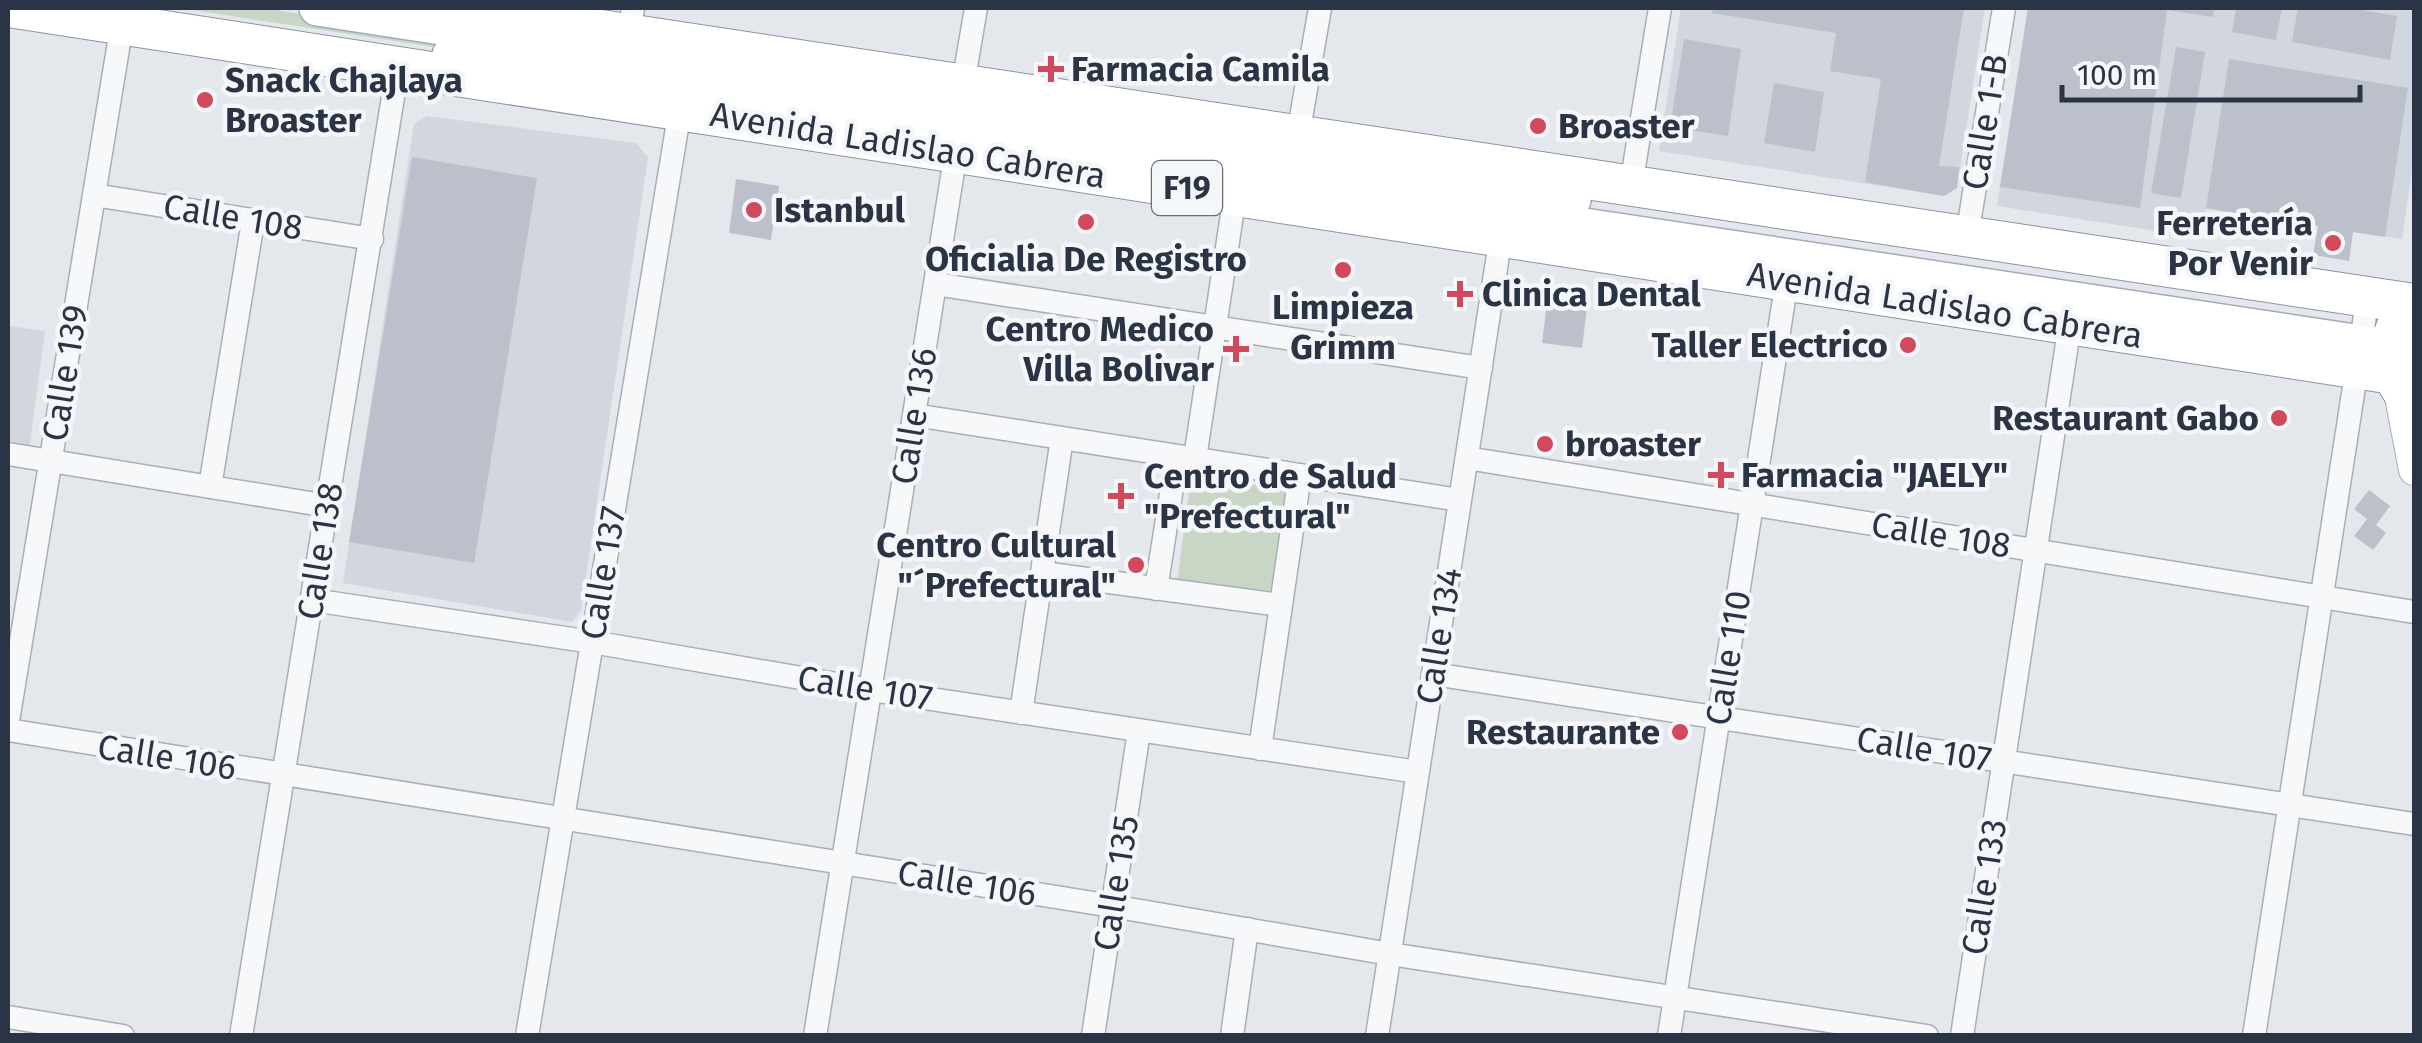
<svg xmlns="http://www.w3.org/2000/svg" width="2422" height="1043" viewBox="0 0 2422 1043" font-family="'Fira Sans',sans-serif">
	<style>
		.built { fill: #d2d6de }
		.green { fill: #c9d6c5 }
		.building { fill: #bbc0ca }
		.lines { fill: none; stroke-linecap: round; stroke-linejoin: round }
		.street-casing { stroke: #a9aeb7; stroke-width: 25 }
		.secondary-casing { stroke: #a9aeb7; stroke-width: 32 }
		.primary-casing { stroke: #a3abb8; stroke-width: 38 }
		.highway-casing { stroke: #8b94a3; stroke-width: 42 }
		.street { stroke: #f7f8fa; stroke-width: 22 }
		.secondary { stroke: #fff; stroke-width: 30 }
		.primary { stroke: #fff; stroke-width: 35 }
		.highway { stroke: #fff; stroke-width: 40 }
		.poi-dot { fill: #d1495b; stroke: #f4f6f9; stroke-width: 4 }
		.labels { text-anchor: middle; stroke-width: 9; stroke-linejoin: round; paint-order: stroke }
		.shield { fill: #f4f6f9; stroke: #676e7b; stroke-width: 2.5 }
		.shield-label { font-size: 32px; font-weight: bold; fill: #2b3445 }
		.poi-label { font-size: 35px; font-weight: bold; fill: #2b3445; stroke: #f4f6f9; text-anchor: start }
		.street-label { font-size: 35px; fill: #2b3445; stroke: #f4f6f9 }
	</style>
	<rect width="100%" height="100%" fill="#e4e7ec"/>
	<!-- built -->
	<path class="built" d="M1681 8H1985L1957 188 1944 196 1659 151Z
		M2028 8H2414V157L2402 239 2206 209 2201 238 1997 206Z
		M427 116 636 143 648 157 581 610 572 622 343 583 414 124Z
		M8 326 45 331 29 450 8 447Z"/>
	<!-- green -->
	<path class="green" d="M179 8H261L600 58 597 72Z
		M1191 476 1289 490 1275 596 1177 583Z"/>
	<!-- building -->
	<path class="building" d="M1713 8H1964L1939 166 1959 167 1957 188 1944 196 1865 182 1881 79 1830 71 1836 33 1712 13Z
		M2028 8H2214L2213 17 2167 10 2140 208 2000 187Z
		M2236 8H2282L2276 40 2232 32Z
		M2298 8H2350L2397 16 2390 60 2292 42Z
		M1684 39 1741 49 1728 136 1670 127Z
		M2176 47 2205 52 2181 198 2151 193Z
		M2229 59 2408 88 2385 237 2353 232 2349 261 2313 255 2318 226 2206 208Z
		M1774 83 1824 92 1815 152 1764 143Z
		M412 157 537 178 474 563 349 542Z
		M736 179 779 186 771 240 729 233Z
		M1547 303 1587 308 1582 348 1542 343Z
		M2369 490 2390 506 2376 525 2386 533 2373 550 2354 536 2367 519 2354 509Z"/>
	<g class="lines">
		<defs>
			<path id="street" d="M629 34 633 8
				M963 84 976 8
				M1298 135 1320 8
				M1631 185 1660 8
				M94 195 372 239
				M1967 236 2004 8
				M935 284 1481 368
				M914 415 1460 500
				M8 454 328 506
				M1195 458 1235 195
				M1467 458 2414 612
				M210 487 253 221
				M1042 573 1280 605
				M1156 589 1177 456
				M312 600 592 642 871 690 1418 772
				M1433 674 2414 824
				M1021 713 1062 438
				M8 721 122 24
				M8 730 1112 906 1390 954 1927 1036
				M1260 749 1300 475
				M8 1017 123 1036
				M241 1036 398 66
				M527 1036 680 110
				M815 1036 956 152
				M1093 1036 1139 731
				M1232 1036 1247 929
				M1377 1036 1501 236
				M1669 1036 1787 280
				M1962 1036 2070 324
				M2254 1036 2368 296"/>
			<path id="secondary" d="M2398 386 2414 470"/>
			<path id="primary" d="M317 8 1573 200
				M450 55 2414 351"/>
			<path id="highway" d="M15 8 2393 374
				M455 8 2414 304
				M2414 304C2383 333 2383 375 2414 404"/>
		</defs>
		<!-- street casing -->
		<use href="#street" class="street-casing"/>
		<!-- secondary casing -->
		<use href="#secondary" class="secondary-casing"/>
		<!-- primary casing -->
		<use href="#primary" class="primary-casing"/>
		<!-- highway casing -->
		<use href="#highway" class="highway-casing"/>
		<!-- street -->
		<use href="#street" class="street"/>
		<!-- secondary -->
		<use href="#secondary" class="secondary"/>
		<!-- primary -->
		<use href="#primary" class="primary"/>
		<!-- highway -->
		<use href="#highway" class="highway"/>
	</g>
	<!-- markers -->
	<g class="poi-dot">
		<path d="M1046 54h10v10h10v10h-10v10h-10v-10h-10v-10h10z"/>
		<circle cx="205" cy="100" r="10"/>
		<circle cx="1538" cy="126" r="10"/>
		<circle cx="754" cy="210" r="10"/>
		<circle cx="1086" cy="222" r="10"/>
		<circle cx="2333" cy="243" r="10"/>
		<circle cx="1343" cy="270" r="10"/>
		<path d="M1455 279h10v10h10v10h-10v10h-10v-10h-10v-10h10z"/>
		<circle cx="1908" cy="345" r="10"/>
		<path d="M1231 334h10v10h10v10h-10v10h-10v-10h-10v-10h10z"/>
		<circle cx="2279" cy="418" r="10"/>
		<circle cx="1545" cy="444" r="10"/>
		<path d="M1716 460h10v10h10v10h-10v10h-10v-10h-10v-10h10z"/>
		<path d="M1116 481h10v10h10v10h-10v10h-10v-10h-10v-10h10z"/>
		<circle cx="1136" cy="565" r="10"/>
		<circle cx="1680" cy="732" r="10"/>
	</g>
	<g class="labels">
		<!-- shield labels -->
		<rect class="shield" x="1152" y="161" width="70" height="54" rx="8"/>
		<g class="shield-label">
			<text x="1187" y="199">F19</text>
		</g>
		<!-- poi labels -->
		<g class="poi-label">
			<text x="1071" y="81">Farmacia Camila</text>
			<text x="225" y="92">Snack Chajlaya<tspan x="225" dy="40">Broaster</tspan></text>
			<text x="1558" y="138">Broaster</text>
			<text x="774" y="222">Istanbul</text>
			<text x="2313" y="235" text-anchor="end">Ferretería<tspan x="2313" dy="40">Por Venir</tspan></text>
			<text x="1086" y="271" text-anchor="middle">Oficialia De Registro</text>
			<text x="1482" y="306">Clinica Dental</text>
			<text x="1343" y="319" text-anchor="middle">Limpieza<tspan x="1343" dy="40">Grimm</tspan></text>
			<text x="1214" y="341" text-anchor="end">Centro Medico<tspan x="1214" dy="40">Villa Bolivar</tspan></text>
			<text x="1888" y="357" text-anchor="end">Taller Electrico</text>
			<text x="2259" y="430" text-anchor="end">Restaurant Gabo</text>
			<text x="1565" y="456">broaster</text>
			<text x="1741" y="487">Farmacia "JAELY"</text>
			<text x="1144" y="488">Centro de Salud<tspan x="1144" dy="40">"Prefectural"</tspan></text>
			<text x="1116" y="557" text-anchor="end">Centro Cultural<tspan x="1116" dy="40">"´Prefectural"</tspan></text>
			<text x="1660" y="744" text-anchor="end">Restaurante</text>
		</g>
		<!-- street labels -->
		<g class="street-label">
			<text transform="translate(1985 122) rotate(-81)" y="12">Calle 1-B</text>
			<text transform="translate(908 145) rotate(9)" y="12">Avenida Ladislao Cabrera</text>
			<text transform="translate(233 217) rotate(9)" y="12">Calle 108</text>
			<text transform="translate(1945 305) rotate(9)" y="12">Avenida Ladislao Cabrera</text>
			<text transform="translate(65 373) rotate(-81)" y="12">Calle 139</text>
			<text transform="translate(914 416) rotate(-81)" y="12">Calle 136</text>
			<text transform="translate(1941 535) rotate(9)" y="12">Calle 108</text>
			<text transform="translate(320 551) rotate(-81)" y="12">Calle 138</text>
			<text transform="translate(603 573) rotate(-81)" y="12">Calle 137</text>
			<text transform="translate(1439 636) rotate(-81)" y="12">Calle 134</text>
			<text transform="translate(1728 658) rotate(-81)" y="12">Calle 110</text>
			<text transform="translate(865 688) rotate(9)" y="12">Calle 107</text>
			<text transform="translate(1924 749) rotate(9)" y="12">Calle 107</text>
			<text transform="translate(167 757) rotate(9)" y="12">Calle 106</text>
			<text transform="translate(967 883) rotate(9)" y="12">Calle 106</text>
			<text transform="translate(1116 883) rotate(-81)" y="12">Calle 135</text>
			<text transform="translate(1984 887) rotate(-81)" y="12">Calle 133</text>
		</g>
	</g>
	<!-- border -->
	<rect width="2422" height="1043" fill="none" stroke="#2b3445" stroke-width="20"/>
	<!-- scale -->
	<path d="M2062 85v15h298v-15" fill="none" stroke="#2b3445" stroke-width="5"/>
	<text x="2077" y="85" font-size="30" fill="#2b3445" stroke="#f4f6f9" stroke-width="8" paint-order="stroke">100 m</text>
</svg>
